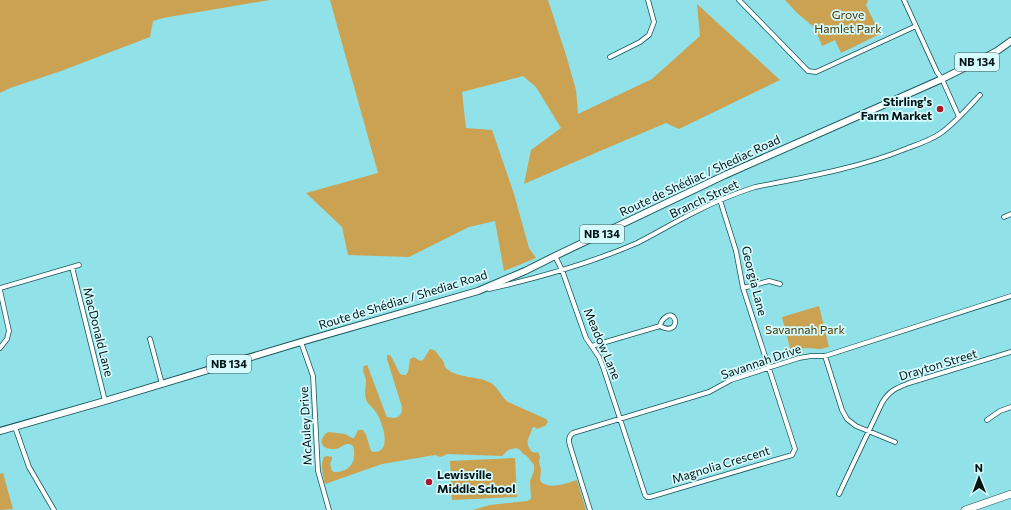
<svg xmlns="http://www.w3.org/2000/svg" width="1011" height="510" viewBox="0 0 1011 510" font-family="Commissioner,sans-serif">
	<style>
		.green { fill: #cba251 }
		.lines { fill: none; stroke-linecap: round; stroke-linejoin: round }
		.street-casing { stroke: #15555a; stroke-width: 5.5 }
		.primary-casing { stroke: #15555a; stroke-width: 8 }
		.highway-casing { stroke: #15555a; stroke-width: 8 }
		.street { stroke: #fff; stroke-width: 4 }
		.primary { stroke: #fff; stroke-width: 6 }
		.highway { stroke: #fff; stroke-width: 7 }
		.poi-dot { fill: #ab1629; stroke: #d5fbfe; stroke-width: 1.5 }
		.labels { text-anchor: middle; stroke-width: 3.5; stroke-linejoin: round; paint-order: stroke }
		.shield { fill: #d5fbfe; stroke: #40595b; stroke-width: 1 }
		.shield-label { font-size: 11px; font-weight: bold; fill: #001315 }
		.park-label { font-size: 12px; fill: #4c3600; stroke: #d5fbfe }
		.poi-label { font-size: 12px; font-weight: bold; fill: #001315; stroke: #d5fbfe; text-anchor: end }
		.street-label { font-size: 12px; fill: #001315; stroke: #d5fbfe }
	</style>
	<rect width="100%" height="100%" fill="#91e1e8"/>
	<!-- green -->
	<path class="green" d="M0 0H270L163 18 153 21 150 37 61 71 10 88 0 93Z
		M330 0H548L566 55 576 90 578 114 652 79 700 36 697 4 780 80 679 129 666 123 593 154 524 184 531 150 561 128 536 87 523 76 462 92 466 128 492 130 514 194 529 248 536 258 504 271 495 221 469 227 409 257 348 255 342 227 306 193 378 173Z
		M785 0H868L866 5 880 34 841 53 835 40 822 46 815 28 796 12Z
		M819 306 829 347 821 349 805 348 791 352 782 317Z
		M430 349C436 350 436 352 439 356 442 360 441 357 443 361 445 364 444 367 447 369 457 378 477 376 489 382 498 386 500 396 508 402L546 419 548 422 545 426 537 429 535 427 532 428C531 436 524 441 530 449 532 453 534 453 538 452L540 457 539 462 541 470 540 479 541 482C550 490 567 483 577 480L586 510H473L490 505 527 501 531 499 530 481 534 471V465L527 456 523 454 520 450 516 448 508 450 502 456 447 454 441 457 435 455 382 464 325 484C323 476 320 464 324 457L327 456 332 457V460L330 464 332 471C336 473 337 472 342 471 344 470 346 470 348 468 355 464 355 452 353 446 350 444 350 444 347 444 342 445 339 449 335 449 324 450 317 444 325 434L328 432 345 434 352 438H354L358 430H363L366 435 371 451C375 453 379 452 382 449 389 441 381 418 375 411 372 406 367 404 366 399 364 393 366 386 366 380 365 376 363 372 363 368L364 366 367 365 368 367 386 415 387 417 395 418C401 416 402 413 402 407L387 359V355H389L391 356 400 374 403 375H406L408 372 410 359 414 357 420 361 423 360Z
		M515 458 517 497 452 500 450 461Z
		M3 473 13 509 0 510V474Z"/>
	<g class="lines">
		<defs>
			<path id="street" d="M739 0 808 71 816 72 827 67 916 26
				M904 0 937 72 942 79 959 117
				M610 57 640 42 649 35 654 22 648 0
				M1004 217 1011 214
				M555 256 562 270 586 338 599 357 603 367 645 495 647 497H650L792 455 795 449 794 446 743 288 736 251 720 200
				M72 267 105 401
				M0 288 79 265
				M743 288 769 281 780 284
				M489 289C538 278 591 263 637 243 655 234 673 223 691 214 712 203 733 194 755 187 807 177 859 168 908 148 919 144 931 140 941 133 956 122 968 108 980 95
				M0 290 9 331 7 339 0 348
				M150 339 162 384
				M301 342 313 376 318 471 329 510
				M592 346 660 326C664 328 670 331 674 326 675 324 676 322 675 320 671 309 661 320 660 326
				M825 356 842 410 847 419 856 426 895 442
				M987 420 1000 411 1011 407
				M15 427 29 467 54 510
				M839 494 882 403C889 391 896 388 909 383L1011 352
				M590 510 571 449C569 443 567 437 573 433L709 392 731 380 799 358 811 356H825L1011 296"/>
			<path id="primary" d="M0 431 105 401 301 342 478 291 525 271 555 256 725 175 942 79 982 59 997 51 1011 41"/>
			<path id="highway" d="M965 510 1011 494"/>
		</defs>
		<!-- street casing -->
		<use href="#street" class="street-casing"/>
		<!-- primary casing -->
		<use href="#primary" class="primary-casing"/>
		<!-- highway casing -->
		<use href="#highway" class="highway-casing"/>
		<!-- street -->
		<use href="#street" class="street"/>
		<!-- primary -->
		<use href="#primary" class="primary"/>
		<!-- highway -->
		<use href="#highway" class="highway"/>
	</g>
	<!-- markers -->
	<g class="poi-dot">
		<circle cx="940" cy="109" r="4"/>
		<circle cx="429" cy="482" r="4"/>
	</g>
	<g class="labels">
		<!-- shield labels -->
		<g class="shield">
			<rect x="955" y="53" width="44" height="18" rx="3"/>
			<rect x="580" y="225" width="44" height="18" rx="3"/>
			<rect x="207" y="355" width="44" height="18" rx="3"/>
		</g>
		<g class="shield-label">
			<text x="977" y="66">NB 134</text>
			<text x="602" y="238">NB 134</text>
			<text x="229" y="368">NB 134</text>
		</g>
		<!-- park labels -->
		<g class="park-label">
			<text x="848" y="19">Grove<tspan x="848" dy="14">Hamlet Park</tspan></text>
			<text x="805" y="334">Savannah Park</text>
		</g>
		<!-- poi labels -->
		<g class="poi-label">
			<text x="932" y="106">Stirling's<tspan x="932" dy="14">Farm Market</tspan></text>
			<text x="437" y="479" text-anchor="start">Lewisville<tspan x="437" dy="14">Middle School</tspan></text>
		</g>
		<!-- street labels -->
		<g class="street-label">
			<text transform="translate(700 176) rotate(-25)" y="4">Route de Shédiac / Shediac Road</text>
			<text transform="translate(704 199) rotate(-25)" y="4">Branch Street</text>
			<text transform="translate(754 281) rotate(76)" y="4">Georgia Lane</text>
			<text transform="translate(403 300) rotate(-17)" y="4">Route de Shédiac / Shediac Road</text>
			<text transform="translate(98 332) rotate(76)" y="4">MacDonald Lane</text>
			<text transform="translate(602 344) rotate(67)" y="4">Meadow Lane</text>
			<text transform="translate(761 362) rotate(-19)" y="4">Savannah Drive</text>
			<text transform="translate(938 365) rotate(-17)" y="4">Drayton Street</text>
			<text transform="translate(306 426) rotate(-93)" y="4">McAuley Drive</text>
			<text transform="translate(721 465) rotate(-17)" y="4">Magnolia Crescent</text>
		</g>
	</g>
	<!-- north arrow -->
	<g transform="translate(979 478) rotate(359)" stroke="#d5fbfe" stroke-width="3" paint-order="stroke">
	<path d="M0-3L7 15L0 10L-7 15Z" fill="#001315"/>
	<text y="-6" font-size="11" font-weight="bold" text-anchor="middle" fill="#001315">N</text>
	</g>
</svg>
